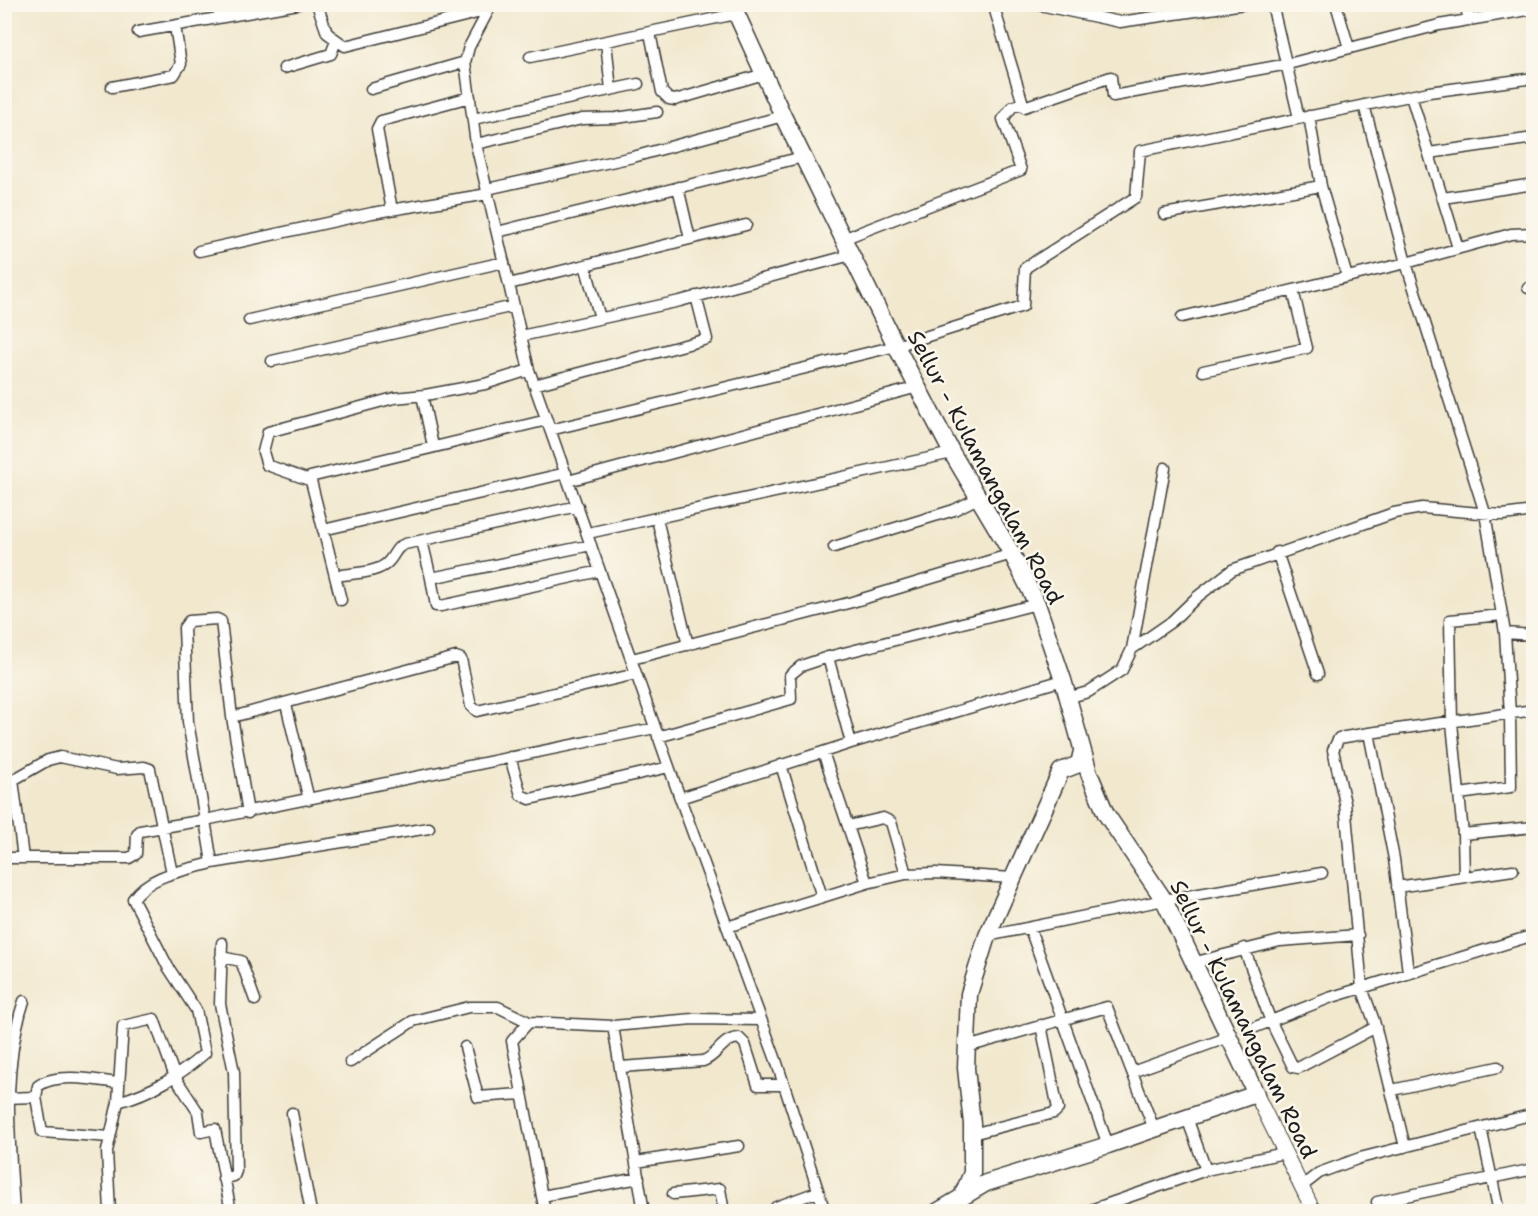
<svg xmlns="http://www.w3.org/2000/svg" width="1538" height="1216" viewBox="0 0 1538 1216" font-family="'Shantell Sans',sans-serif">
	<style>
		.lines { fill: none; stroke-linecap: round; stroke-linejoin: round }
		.minor-casing { stroke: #3c3b37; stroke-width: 13 }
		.secondary-casing { stroke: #3c3b37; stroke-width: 16 }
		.primary-casing { stroke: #3c3b37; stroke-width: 19 }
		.minor { stroke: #fff; stroke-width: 10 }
		.secondary { stroke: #fff; stroke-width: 14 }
		.primary { stroke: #fff; stroke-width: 16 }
		.labels { text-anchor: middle; stroke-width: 5; stroke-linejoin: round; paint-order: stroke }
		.street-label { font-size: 22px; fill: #1c1c1c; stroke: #fbf7ec }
	</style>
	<rect width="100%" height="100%" fill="#fbf7ec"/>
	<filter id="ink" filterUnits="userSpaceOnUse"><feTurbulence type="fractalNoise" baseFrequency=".0167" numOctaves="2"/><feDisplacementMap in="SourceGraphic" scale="12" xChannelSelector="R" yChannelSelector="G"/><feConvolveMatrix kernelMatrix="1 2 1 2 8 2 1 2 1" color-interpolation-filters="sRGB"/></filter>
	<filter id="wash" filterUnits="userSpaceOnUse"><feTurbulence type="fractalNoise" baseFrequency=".008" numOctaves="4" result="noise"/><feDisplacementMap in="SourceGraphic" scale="24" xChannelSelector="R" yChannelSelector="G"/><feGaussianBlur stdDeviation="1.35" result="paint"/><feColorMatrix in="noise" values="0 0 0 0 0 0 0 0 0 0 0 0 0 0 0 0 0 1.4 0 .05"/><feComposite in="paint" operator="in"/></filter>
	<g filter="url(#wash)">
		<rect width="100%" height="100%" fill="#f1e8ce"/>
	</g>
	<g filter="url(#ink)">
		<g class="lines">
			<defs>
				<path id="minor" d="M317 4 327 33 345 46 489 10
					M492 4 469 47 465 62 476 144 529 370 680 798
					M993 4 1024 107 1111 77 1113 96 1288 64 1439 25 1534 9
					M1035 4 1120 22 1244 4
					M1272 4 1299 118
					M1336 4 1349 48
					M1465 4 1469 20
					M138 32 298 4
					M650 33 662 92 669 99 675 100 764 74
					M606 42 611 90
					M530 57 736 14
					M284 68 331 54 336 41
					M112 87 174 75 181 64 175 26
					M371 89 465 62
					M1411 96 1458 248
					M1309 116 1321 186
					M473 119 638 84
					M476 144 582 119 616 118 657 112
					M1429 153 1534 138
					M678 187 690 239
					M487 189 633 157 783 116
					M1443 198 1534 184
					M392 210 377 129 381 121 470 97
					M1164 214 1321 186 1347 277 1406 263 1364 105
					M497 232 803 157
					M843 239 1021 170 1003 119 1012 107 1023 103
					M199 251 372 213 488 194
					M585 265 600 318
					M509 284 746 225
					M1528 288H1534
					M1182 317 1347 277
					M249 320 504 262
					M521 336 680 301 851 255
					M272 361 514 306
					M1203 371 1307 348 1293 290
					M534 385 707 339 696 296
					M550 430 896 346 1023 306 1025 268 1136 197 1140 151 1429 92 1534 78
					M433 446 423 400 425 395 485 384 529 370
					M309 480 267 465 263 452 268 432 394 398 425 395
					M568 481 918 387
					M657 519 688 645
					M323 530 566 473
					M588 533 952 453
					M422 541 431 578 591 545
					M834 547 954 510 978 498
					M1277 552 1318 674
					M335 576C350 573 379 574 389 561 396 553 395 548 405 544L578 506
					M431 578 436 606H441L600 571
					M341 600 310 477 547 420
					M1502 615 1450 620 1452 723 1463 834 1534 827
					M1505 633 1534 635
					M1132 649 1165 468
					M632 659 852 602 1012 554
					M1067 698 1088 692 1122 670 1132 649 1171 622 1197 597 1232 570 1394 513 1422 508 1503 515 1534 511
					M286 704 309 800
					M232 717 456 657 461 659 471 706 477 711 636 674
					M1369 733 1339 738 1333 750 1345 803 1362 988 1374 1021 1405 1147
					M658 737 791 699 790 675 801 666 828 657
					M851 743 828 657 1037 604
					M823 752 867 883
					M510 757 521 795 530 799 669 767
					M781 765 822 897
					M1459 794 1511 787 1510 714 1505 633 1485 513 1406 263 1511 234 1534 233
					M848 826 883 818 891 822 906 874
					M1463 834 1464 877
					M4 858H129L136 854 137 835 140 831 205 820 188 722 184 628 189 621 217 619 221 621 232 717 248 813
					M23 858 13 780 48 760 60 757 117 769 144 767 150 769 172 873
					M212 863 429 828
					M1397 887 1513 870
					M727 927 867 883 906 874 936 873 1012 878
					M1030 929 1108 1145
					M987 936 1164 900 1322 873
					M222 943 220 1004 234 1072 236 1171 234 1176 223 1179
					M1244 948 1271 1022 1293 1067 1298 1068 1376 1027
					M221 957 241 961 255 1000
					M1192 963 1280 941 1358 935
					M1408 972 1394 859 1369 733 1534 710
					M529 1022 512 1041 545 1212
					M613 1026 644 1212
					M1248 1030 1329 998 1534 935
					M465 1047 478 1097 522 1094
					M967 1047 1107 1007 1154 1129
					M350 1062 413 1021 469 1007H498L529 1022 613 1026 693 1019 761 1020
					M621 1067 703 1061C718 1056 721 1039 739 1038L745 1044 758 1085H783
					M1132 1072 1229 1037
					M1392 1090 1498 1067
					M36 1097 38 1086C56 1072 96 1080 118 1083
					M4 1098 36 1097 42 1132 110 1137
					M118 1102 123 1026 154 1019 175 1077 198 1112 201 1132 215 1129 231 1212
					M292 1113 311 1212
					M1481 1128 1499 1212
					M972 1134 1054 1113 1058 1109 1041 1025
					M636 1162 739 1146
					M1206 1170 1284 1153
					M1301 1187 1319 1173 1360 1158 1534 1114
					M673 1194 720 1189 724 1212
					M542 1196 639 1178
					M1377 1202 1534 1169
					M14 1212C10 1140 1 1070 24 1001
					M110 1212 107 1151 118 1102C152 1092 178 1077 205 1053L196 1010 168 967 133 899C150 874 184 871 212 863L205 820 655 728
					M773 1212 776 1207 817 1192
					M825 1212 776 1060 680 798 851 743 1063 680
					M1085 1212 1206 1170 1187 1118"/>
				<path id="secondary" d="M1256 1094 1314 1212"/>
				<path id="primary" d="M732 4 783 116 896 346 952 453 1012 554 1037 604 1063 680 1089 773 1106 814 1164 900 1256 1094 1108 1145 986 1183 937 1212
					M963 1194 972 1173V1124L966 1068 969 994 987 936 1061 771 1079 764 1082 751"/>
			</defs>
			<!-- minor casing -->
			<use href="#minor" class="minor-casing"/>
			<!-- secondary casing -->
			<use href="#secondary" class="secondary-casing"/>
			<!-- primary casing -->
			<use href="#primary" class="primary-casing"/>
			<!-- minor -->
			<use href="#minor" class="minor"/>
			<!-- secondary -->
			<use href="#secondary" class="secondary"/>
			<!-- primary -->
			<use href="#primary" class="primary"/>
		</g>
	</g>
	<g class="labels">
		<!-- street labels -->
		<g class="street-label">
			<text transform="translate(986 467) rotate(62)" y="8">Sellur - Kulamangalam Road</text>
			<text transform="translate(1244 1019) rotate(64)" y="8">Sellur - Kulamangalam Road</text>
		</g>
	</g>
	<!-- margin -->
	<rect width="1538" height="1216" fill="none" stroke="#fbf7ec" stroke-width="24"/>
</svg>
